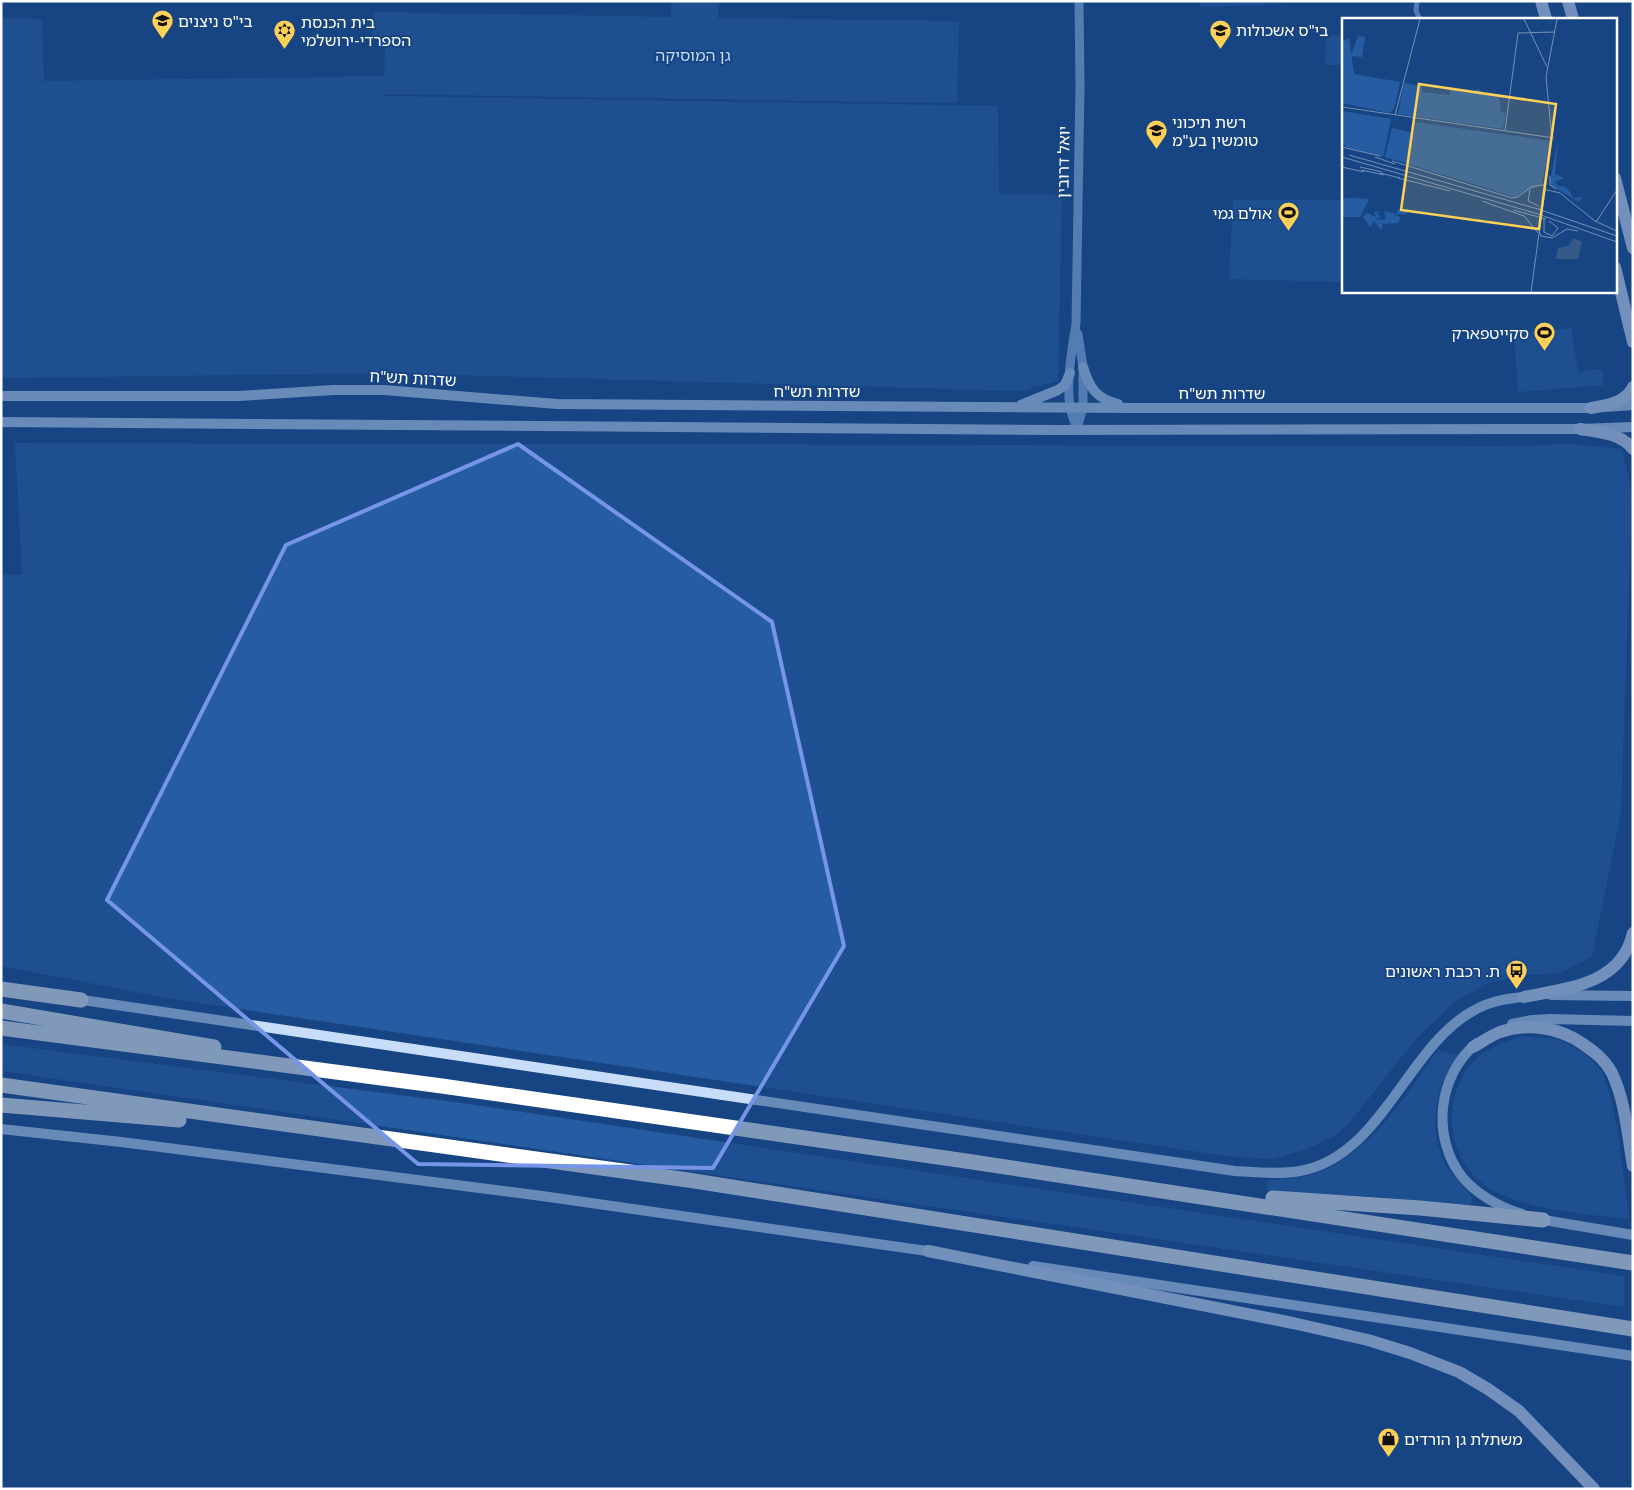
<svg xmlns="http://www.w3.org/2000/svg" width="1634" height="1490" viewBox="0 0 1634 1490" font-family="Lato,'Noto Sans Hebrew',sans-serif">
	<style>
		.green { fill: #255ca2 }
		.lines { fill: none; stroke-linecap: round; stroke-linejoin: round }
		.minor { stroke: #9bbfed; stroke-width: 5 }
		.tertiary { stroke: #9bbfed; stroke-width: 9 }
		.secondary { stroke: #c8ddf9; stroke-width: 10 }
		.primary { stroke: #e1ecff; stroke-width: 12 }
		.motorway { stroke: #fff; stroke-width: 15 }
		.marked { fill: none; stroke: #7795e8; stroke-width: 4; stroke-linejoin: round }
		.labels { text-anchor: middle; stroke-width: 4; stroke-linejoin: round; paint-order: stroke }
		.poi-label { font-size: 16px; fill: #fff; stroke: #174584; text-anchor: start }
		.park-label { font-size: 16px; fill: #c1daf9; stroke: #174584 }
		.street-label { font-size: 16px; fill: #fff; stroke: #174584 }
		.inset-road { fill: none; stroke: #748fb5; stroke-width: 1 }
		.view { fill: #ffd157; fill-opacity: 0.15; stroke: #ffd157; stroke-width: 2.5 }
		.inset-edge { fill: none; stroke: #fff; stroke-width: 2.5 }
	</style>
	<rect width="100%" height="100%" fill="#174584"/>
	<!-- green -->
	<path class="green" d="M671 1H718V18L959 21 957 103 384 94 385 39H372L373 12 671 17Z
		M1200 1H1281V4L1201 7Z
		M1 18 42 19 44 81 384 76V96L998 106 999 194 1062 195 1058 381 1022 391 381 373 1 378Z
		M1326 35H1343V65H1325Z
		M1233 200H1343V282L1229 279Z
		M1571 328 1578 372 1602 369 1604 385 1518 392 1514 334Z
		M15 443 1502 446 1573 444 1622 449 1632 494 1621 813 1592 957 1560 973 1523 975 1485 984 1452 1004 1414 1041 1350 1122 1336 1135 1305 1150 1272 1159 1226 1156 172 999 1 966V574L22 575Z
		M1522 1036 1556 1039 1582 1051 1602 1071 1611 1098 1619 1138 1629 1219C1586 1214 1525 1211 1488 1187 1446 1161 1441 1098 1472 1063 1486 1048 1504 1042 1522 1036Z
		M1 1044 462 1103 1624 1276V1307L1 1071Z
		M1438 1050 1458 1055C1454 1062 1449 1068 1446 1075 1433 1102 1431 1137 1445 1164 1452 1176 1463 1186 1472 1197L1471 1205 1380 1197 1267 1191 1268 1180C1281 1179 1294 1179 1306 1176 1364 1164 1406 1095 1438 1050Z"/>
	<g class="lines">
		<!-- minor -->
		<path class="minor" d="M1417 1 1416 11 1420 19"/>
		<!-- tertiary -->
		<path class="tertiary" d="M1077 429C1075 422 1071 414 1070 407 1066 383 1072 348 1076 324L1080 86 1079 1
			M1077 429 1083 407V367L1078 334"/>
		<!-- secondary -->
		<path class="secondary" d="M1083 367C1090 389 1096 398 1118 404
			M1 396H239L333 390H384L557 404 1131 408H1591L1633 405
			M1021 405 1058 390 1065 385 1070 373
			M1 422 1055 430 1580 429 1633 427
			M1551 995 1633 996
			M76 999 1235 1171C1256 1172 1279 1175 1300 1171 1382 1156 1407 1047 1473 1011 1491 1000 1511 998 1532 996
			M1512 1024 1532 1020 1550 1019 1633 1021
			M1477 1043C1437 1075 1431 1139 1463 1178 1479 1196 1500 1207 1522 1214
			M1 1129 121 1142 542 1196 934 1252
			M1538 1219 1633 1235
			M1033 1266 1633 1356"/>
		<!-- primary -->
		<path class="primary" d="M1541 1 1546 19
			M1568 1 1573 19
			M1615 178 1633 248
			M1615 267 1633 342
			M1591 408C1606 405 1626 403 1633 387
			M1580 429C1599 432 1620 433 1633 449
			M1524 997C1567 988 1621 985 1633 933
			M1473 1047C1482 1042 1490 1036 1500 1032 1528 1023 1559 1027 1583 1044 1596 1053 1605 1060 1612 1073 1625 1100 1628 1137 1633 1166
			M928 1251 1293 1323 1368 1340 1410 1353 1459 1372 1488 1389 1519 1411 1594 1489"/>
		<!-- motorway -->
		<path class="motorway" d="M1 989 81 1000
			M1 1011 214 1047
			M1 1028 442 1086 966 1161 1633 1263
			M1 1085 688 1180 1633 1329
			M1 1105 179 1120
			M1273 1198 1420 1208 1543 1220"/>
	</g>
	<!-- marked area -->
	<path d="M0 0H1634V1490H0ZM518 444 772 622 844 946 713 1168 418 1164 107 900 286 545Z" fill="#174584" fill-opacity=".55" fill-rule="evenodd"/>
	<path class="marked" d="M518 444 772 622 844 946 713 1168 418 1164 107 900 286 545Z"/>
	<!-- icons -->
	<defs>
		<symbol id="school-pin" viewBox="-11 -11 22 30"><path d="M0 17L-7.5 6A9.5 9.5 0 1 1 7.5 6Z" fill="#ffd157" stroke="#174584"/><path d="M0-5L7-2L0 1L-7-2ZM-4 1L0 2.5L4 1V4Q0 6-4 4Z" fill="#111"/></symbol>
		<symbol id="synagogue-pin" viewBox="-11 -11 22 30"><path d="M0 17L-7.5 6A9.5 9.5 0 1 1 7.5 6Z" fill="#ffd157" stroke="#174584"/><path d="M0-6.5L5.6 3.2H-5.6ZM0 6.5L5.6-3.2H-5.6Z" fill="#111"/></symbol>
		<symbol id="stadium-pin" viewBox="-11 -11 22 30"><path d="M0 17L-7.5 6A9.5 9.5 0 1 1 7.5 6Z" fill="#ffd157" stroke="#174584"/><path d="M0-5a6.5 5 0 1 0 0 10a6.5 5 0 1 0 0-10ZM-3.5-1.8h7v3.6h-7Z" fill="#111"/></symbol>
		<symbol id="bus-pin" viewBox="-11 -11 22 30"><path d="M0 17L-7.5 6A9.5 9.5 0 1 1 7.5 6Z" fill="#ffd157" stroke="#174584"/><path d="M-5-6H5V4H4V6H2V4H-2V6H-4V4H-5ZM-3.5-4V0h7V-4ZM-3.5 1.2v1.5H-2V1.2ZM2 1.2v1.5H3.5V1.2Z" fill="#111"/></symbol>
		<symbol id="shop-pin" viewBox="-11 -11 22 30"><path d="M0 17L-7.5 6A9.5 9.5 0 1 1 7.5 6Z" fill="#ffd157" stroke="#174584"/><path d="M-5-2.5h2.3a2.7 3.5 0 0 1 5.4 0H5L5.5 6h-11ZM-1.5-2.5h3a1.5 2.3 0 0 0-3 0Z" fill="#111"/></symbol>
	</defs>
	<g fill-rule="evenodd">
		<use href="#school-pin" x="150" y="8" width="25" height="34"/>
		<use href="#school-pin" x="1208" y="18" width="25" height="34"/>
		<use href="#synagogue-pin" x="272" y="18" width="25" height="34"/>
		<use href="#school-pin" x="1144" y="118" width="25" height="34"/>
		<use href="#stadium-pin" x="1276" y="200" width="25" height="34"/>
		<use href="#stadium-pin" x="1532" y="320" width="25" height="34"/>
		<use href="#bus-pin" x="1504" y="958" width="25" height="34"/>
		<use href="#shop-pin" x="1376" y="1426" width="25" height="34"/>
	</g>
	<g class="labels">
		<!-- poi labels -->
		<g class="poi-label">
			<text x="178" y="27">בי"ס ניצנים</text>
			<text x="301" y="28">בית הכנסת<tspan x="301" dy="18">הספרדי-ירושלמי</tspan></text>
			<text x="1236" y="36">בי"ס אשכולות</text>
			<text x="1172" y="128">רשת תיכוני<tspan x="1172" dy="18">טומשין בע"מ</tspan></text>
			<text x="1272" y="219" text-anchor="end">אולם גמי</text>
			<text x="1529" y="339" text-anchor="end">סקייטפארק</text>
			<text x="1500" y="977" text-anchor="end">ת. רכבת ראשונים</text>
			<text x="1404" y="1445">משתלת גן הורדים</text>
		</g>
		<!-- park labels -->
		<g class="park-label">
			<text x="693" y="61">גן המוסיקה</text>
		</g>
		<!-- street labels -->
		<g class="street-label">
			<text transform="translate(1063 162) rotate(-89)" y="6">יואל דרובין</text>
			<text transform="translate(413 378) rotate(3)" y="6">שדרות תש"ח</text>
			<text x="817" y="397">שדרות תש"ח</text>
			<text x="1222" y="399">שדרות תש"ח</text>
		</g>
	</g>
	<!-- overview -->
	<g transform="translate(1342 18)">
		<rect width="275" height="275" fill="#174584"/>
		<path d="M16 18 23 19 20 39 9 38ZM7 20 12 56 58 64 52 91 47 95 0 85V23ZM62 65 80 68V74L108 77V72L133 75 134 71 138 72 137 76 157 79 159 94 164 95 161 111 56 96ZM0 93 49 101 41 139 4 129 0 123ZM73 104 208 123 200 166 173 179 43 139 50 110 72 115ZM216 122 213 156 222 160 213 164 216 168 224 169 232 180 241 179 237 184 210 168 208 164ZM0 180H15L27 181 18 199H0ZM55 192 67 193 65 196 52 197 59 199 56 205 41 206 39 212 32 203 28 209 21 199 25 195 34 199 32 194 40 193 35 195 39 199 34 201 40 202 44 201 42 193 55 196Z" fill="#255ca2"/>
		<path d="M232 220 240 224 236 241H214L216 230 226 228Z" fill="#375988"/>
		<path class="inset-road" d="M182 1 205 49M0 89 212 120M53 97 78 1M163 113 176 15 213 14M0 129 38 138M7 137 196 191 275 218M0 139 196 196 275 224M33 139 53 146M50 143 170 180 176 179 189 169 201 167 204 162M0 149 22 154M18 149 40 154M19 152 42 157M38 155 58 160M208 158V167L214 171M56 160 108 173M201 171 218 175 253 203 275 213M188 172 186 183 197 188M140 183 182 198 196 215M171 192 204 201M202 200V214L210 218 216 210 207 203M254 204 275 172M197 213 199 218 210 220 225 211 236 213M189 274 210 121 204 59 215 1"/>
		<path class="view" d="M77 66 214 86 197 211 59 192Z"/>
		<rect width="275" height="275" class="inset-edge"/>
	</g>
	<!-- border -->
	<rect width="1634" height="1490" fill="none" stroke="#ffffff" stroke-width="5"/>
</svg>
